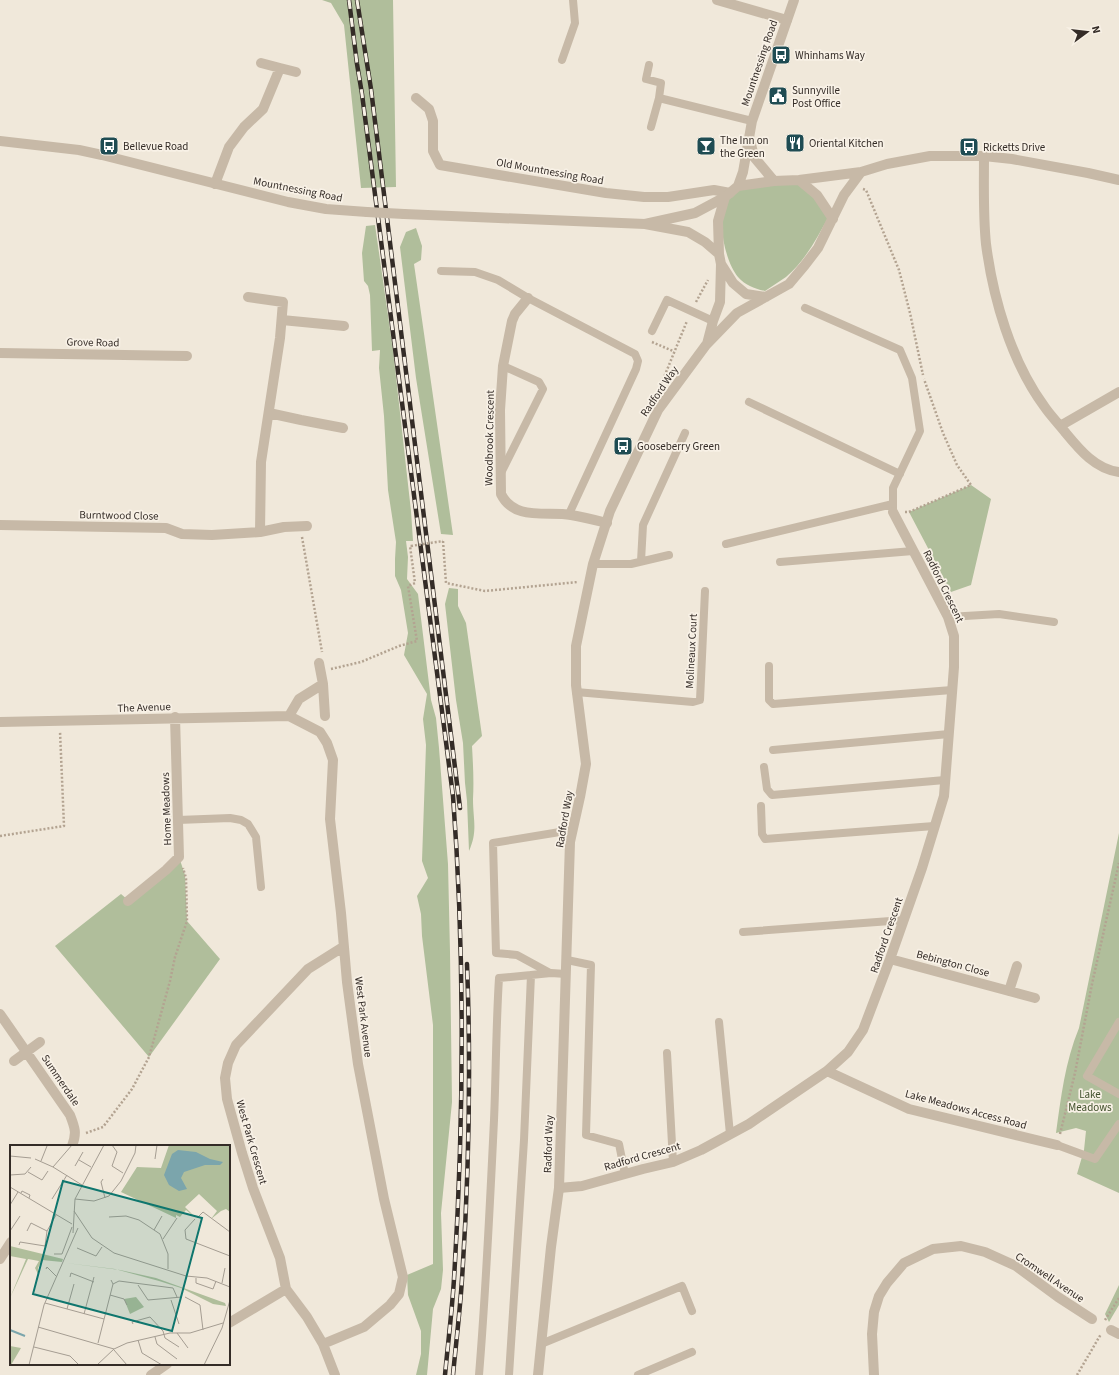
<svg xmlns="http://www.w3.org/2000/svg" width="1119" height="1375" viewBox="0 0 1119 1375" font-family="'Source Sans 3',sans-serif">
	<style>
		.green { fill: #b0be9b }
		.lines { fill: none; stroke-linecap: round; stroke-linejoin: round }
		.path { stroke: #b3a391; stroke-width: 2.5; stroke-dasharray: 2 2; stroke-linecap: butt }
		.service { stroke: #c7b9a7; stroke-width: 8 }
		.minor { stroke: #c7b9a7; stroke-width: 10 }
		.tertiary { stroke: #c7b9a7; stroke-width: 10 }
		.rail-casing { stroke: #342c27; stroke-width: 4.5 }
		.rail { stroke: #f8f1e6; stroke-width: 3; stroke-dasharray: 9; stroke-linecap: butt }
		.path-bridge { stroke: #b3a391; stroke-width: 2.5; stroke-dasharray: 2 2; stroke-linecap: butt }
		.tertiary-bridge { stroke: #c7b9a7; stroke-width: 10 }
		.labels { text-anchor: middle; stroke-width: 3.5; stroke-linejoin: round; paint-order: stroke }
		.poi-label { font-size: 11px; fill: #342c27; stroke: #f8f1e6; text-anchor: start }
		.street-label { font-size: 11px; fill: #342c27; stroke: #f8f1e6 }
		.park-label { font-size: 11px; fill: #41512c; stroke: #f8f1e6 }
		.inset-river { fill: none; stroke: #7ba5ac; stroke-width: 2 }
		.inset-road { fill: none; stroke: #a59d92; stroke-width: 1 }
		.view { fill: #0f766e; fill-opacity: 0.15; stroke: #0f766e; stroke-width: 2 }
		.inset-edge { fill: none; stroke: #342c27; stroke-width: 2 }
	</style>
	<rect width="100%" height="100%" fill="#f0e8da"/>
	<!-- green -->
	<path class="green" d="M322 0H393L396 187 361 188 344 25 331 3Z
		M798 183 817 195 829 216C817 238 805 261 786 277 779 282 772 286 765 291 755 289 745 285 738 277 723 259 710 200 740 189 744 187 751 188 755 187 769 186 784 184 798 183Z
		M375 225 393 350 411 511 413 541H406L408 557 407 579 418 594 431 700 436 718 439 748 448 864 450 952 452 1102 441 1213 443 1270 441 1289 433 1309 427 1375H416L421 1354V1331L408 1295 407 1275 433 1264V1025L422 936 421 914 417 896 428 878 422 861 426 745 423 719 427 694 404 655 408 633 401 590 395 576V559L396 542 388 490 384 416 379 368 380 350 372 351 370 295 368 286 364 281 362 253 366 226Z
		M416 228 422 246 421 260 414 264 453 535 441 534 416 378 400 247 406 232Z
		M971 485 991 499 971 585 951 592 909 512Z
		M449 588 458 589V606L466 623 482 736 472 746C473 764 474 781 473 799 473 820 478 831 469 851L467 801 465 783 463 743 456 700 445 604Z
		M1119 833V1193L1077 1174 1084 1150 1086 1131 1076 1128 1056 1133C1061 1097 1065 1062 1079 1028Z
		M179 857 185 875 187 921 220 959 149 1057 55 946 121 894 128 900Z
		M1119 1285V1305L1109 1322 1105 1314Z"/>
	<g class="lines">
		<!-- path -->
		<path class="path" d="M863 189 866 190 899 270 910 313 923 375
			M696 302 708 280
			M652 342 673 351
			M660 387 687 321
			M905 512H909L971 485 957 465 943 433 924 379
			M302 537 322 652
			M443 541 446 583 485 591 578 582
			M331 669 361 662 399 646 417 641 408 586 415 583 410 546H411
			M0 836 64 826 60 731
			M86 1133 103 1127 132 1089 149 1057 170 981 175 957 187 921 186 878 183 868
			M1060 1134 1075 1073 1092 984 1119 863
			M1105 1320 1119 1298
			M1077 1375 1101 1334"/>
		<!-- service -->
		<path class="service" d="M562 60 575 23 573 0
			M649 65 646 79 661 83 659 98
			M651 127 659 98 752 121
			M441 271 475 272 498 280 528 298 635 354 638 361 636 369 569 514
			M805 308 900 350 912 378 920 431 893 488V512
			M652 331 667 300 713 321
			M749 402 900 474
			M501 473 543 389 539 382 503 366
			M726 544 893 504
			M641 561 643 525 685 433
			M780 562 913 551
			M593 564H631L669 555
			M948 617 999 614 1054 622
			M769 666V700L773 704 952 690
			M576 692 693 702 700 700 705 591
			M773 750 949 734
			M764 767 767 789 772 795 945 780
			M761 806 762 834 765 839 934 826
			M178 820 230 818 241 820 248 824 256 837 261 887
			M743 932 904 920
			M567 960 591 965 586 1135 619 1144 625 1174
			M550 973 517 955 496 953 493 843 572 830
			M719 1022 730 1134
			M1119 1022 1087 1076 1119 1094
			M667 1053 673 1162
			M1057 1145 1095 1159 1119 1124
			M541 1344 682 1286 692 1311
			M479 1375C486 1290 490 1205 494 1120 496 1073 496 1025 499 978L531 975
			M509 1375 524 1140 531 975 551 973 566 974
			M638 1375 692 1352"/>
		<!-- minor -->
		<path class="minor" d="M717 0 787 20
			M280 68 296 72
			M416 98 429 109 433 121V151L440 165 606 193 644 197H668L714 190 730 193
			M984 156C984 185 983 215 986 244 993 298 1011 361 1044 406 1050 415 1058 423 1065 432 1079 449 1095 469 1119 472
			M215 184 229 147 244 127 263 109 280 68 261 63
			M248 297 283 302 280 338 261 462 260 532
			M528 298 515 314 512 321 503 366 500 410 501 494C514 521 547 511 571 515 583 517 595 520 607 523
			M282 320 344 326
			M0 353 187 356
			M269 413 301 420 343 428
			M1060 426 1119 392
			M0 525 166 528 182 534 212 535 260 532 284 527 307 526
			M319 663 323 684 325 716
			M323 684 299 699 289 716 320 732 327 743 333 760 330 819 341 913 347 982 358 1064 384 1199 403 1277 399 1294 390 1305 364 1327 323 1344
			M0 722 289 716
			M128 901 166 870 179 857 175 717
			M890 959 1035 998
			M1009 991 1017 966
			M0 1014 70 1115C75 1128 77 1133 72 1146
			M14 1061 40 1042
			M827 1071 909 1109 1057 1145
			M559 1188 582 1186 643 1169 673 1162 701 1150 749 1124 827 1071 848 1052 863 1030 890 959 922 868 944 796 954 667V636L948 617 893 512
			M0 1259 11 1242
			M229 1323 286 1289
			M1111 1330 1119 1334
			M151 1375 167 1364
			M335 1375 323 1344 307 1317 286 1289 280 1258 253 1188 242 1153 227 1099 225 1078 228 1063 236 1045 308 969 343 947
			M874 1375 872 1334 874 1312 879 1296 887 1283 904 1263 933 1249 961 1246 985 1252 1016 1266 1058 1297 1092 1319"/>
		<!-- tertiary -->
		<path class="tertiary" d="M750 140 754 157 774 181
			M0 141 79 150 102 155 288 202 326 209 367 212
			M799 180 817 195 833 219
			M738 186 743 172 752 121 794 0
			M725 197 718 221 719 254 721 264 733 283 746 294 766 297
			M404 214 645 224 688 232 705 242 719 254
			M645 224 695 213 725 197 738 186 774 181 799 180 861 172 887 164 930 156H984L1012 159 1088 173 1119 180
			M707 344 713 321 720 302 721 264
			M538 1375 551 1247 559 1188 570 842 580 797 586 764 576 685V646L593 564 610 511 658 410 706 345 737 313 789 284 805 265 818 248 844 195 861 172"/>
		<defs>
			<path id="rail" d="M349 0 357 64 362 94 453 796C465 957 464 1118 454 1279 452 1311 448 1343 445 1375
				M357 0 371 89 460 808
				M453 1375C456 1343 460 1311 462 1279 469 1174 471 1068 467 964"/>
		</defs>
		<!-- rail casing -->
		<use href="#rail" class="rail-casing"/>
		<!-- rail -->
		<use href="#rail" class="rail"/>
		<!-- path-bridge -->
		<path class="path-bridge" d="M411 546 443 541"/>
		<!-- tertiary-bridge -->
		<path class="tertiary-bridge" d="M367 212 404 214"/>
	</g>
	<!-- icons -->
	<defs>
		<symbol id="bus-square" viewBox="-11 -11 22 22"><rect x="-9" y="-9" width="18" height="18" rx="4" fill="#1f4c53" stroke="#f8f1e6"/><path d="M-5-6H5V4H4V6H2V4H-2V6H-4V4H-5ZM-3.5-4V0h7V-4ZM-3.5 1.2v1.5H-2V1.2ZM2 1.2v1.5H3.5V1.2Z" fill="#fff"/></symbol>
		<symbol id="civic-square" viewBox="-11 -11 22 22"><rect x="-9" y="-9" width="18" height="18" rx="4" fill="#1f4c53" stroke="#f8f1e6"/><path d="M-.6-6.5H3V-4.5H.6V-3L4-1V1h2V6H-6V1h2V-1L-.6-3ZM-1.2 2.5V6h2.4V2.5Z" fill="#fff"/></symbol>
		<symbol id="restaurant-square" viewBox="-11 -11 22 22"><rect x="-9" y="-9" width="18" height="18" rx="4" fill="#1f4c53" stroke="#f8f1e6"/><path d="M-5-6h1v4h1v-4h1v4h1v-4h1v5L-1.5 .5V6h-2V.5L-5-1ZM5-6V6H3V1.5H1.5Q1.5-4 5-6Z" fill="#fff"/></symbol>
		<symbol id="bar-square" viewBox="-11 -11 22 22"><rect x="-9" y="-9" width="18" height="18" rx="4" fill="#1f4c53" stroke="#f8f1e6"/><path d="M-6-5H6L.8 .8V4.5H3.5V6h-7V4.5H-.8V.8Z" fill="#fff"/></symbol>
	</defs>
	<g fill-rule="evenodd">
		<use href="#bus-square" x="770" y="44" width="22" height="22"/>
		<use href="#civic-square" x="767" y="85" width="22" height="22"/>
		<use href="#restaurant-square" x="784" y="132" width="22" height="22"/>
		<use href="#bus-square" x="98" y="135" width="22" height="22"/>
		<use href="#bar-square" x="695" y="135" width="22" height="22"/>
		<use href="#bus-square" x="958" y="136" width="22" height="22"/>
		<use href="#bus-square" x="612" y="435" width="22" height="22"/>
	</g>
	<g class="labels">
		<!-- poi labels -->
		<g class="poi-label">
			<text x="795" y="59">Whinhams Way</text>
			<text x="792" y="94">Sunnyville<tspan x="792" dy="13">Post Office</tspan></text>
			<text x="720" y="144">The Inn on<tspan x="720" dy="13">the Green</tspan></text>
			<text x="809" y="147">Oriental Kitchen</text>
			<text x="123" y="150">Bellevue Road</text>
			<text x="983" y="151">Ricketts Drive</text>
			<text x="637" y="450">Gooseberry Green</text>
		</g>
		<!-- street labels -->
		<g class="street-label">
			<text transform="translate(759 63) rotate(-71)" y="4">Mountnessing Road</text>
			<text transform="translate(550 171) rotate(10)" y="4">Old Mountnessing Road</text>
			<text transform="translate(298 189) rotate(11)" y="4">Mountnessing Road</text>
			<text transform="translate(93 342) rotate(1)" y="4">Grove Road</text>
			<text transform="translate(659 391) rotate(-56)" y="4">Radford Way</text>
			<text transform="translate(489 438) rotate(-89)" y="4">Woodbrook Crescent</text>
			<text transform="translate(119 515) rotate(1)" y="4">Burntwood Close</text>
			<text transform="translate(944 586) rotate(64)" y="4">Radford Crescent</text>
			<text transform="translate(691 651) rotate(-87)" y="4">Molineaux Court</text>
			<text transform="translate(144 707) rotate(-2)" y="4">The Avenue</text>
			<text transform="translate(166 809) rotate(-92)" y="4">Home Meadows</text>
			<text transform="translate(564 819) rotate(-80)" y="4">Radford Way</text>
			<text transform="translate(886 935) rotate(-71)" y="4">Radford Crescent</text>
			<text transform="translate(953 963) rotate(15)" y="4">Bebington Close</text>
			<text transform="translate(364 1017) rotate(83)" y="4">West Park Avenue</text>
			<text transform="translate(61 1080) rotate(56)" y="4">Summerdale</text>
			<text transform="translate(966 1109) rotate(15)" y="4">Lake Meadows Access Road</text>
			<text transform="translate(252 1142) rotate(74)" y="4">West Park Crescent</text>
			<text transform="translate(548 1144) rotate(-88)" y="4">Radford Way</text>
			<text transform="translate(642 1156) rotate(-16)" y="4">Radford Crescent</text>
			<text transform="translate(1050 1277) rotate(34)" y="4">Cromwell Avenue</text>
		</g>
		<!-- park labels -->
		<g class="park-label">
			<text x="1090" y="1098">Lake<tspan x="1090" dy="13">Meadows</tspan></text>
		</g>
	</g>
	<!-- overview -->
	<g transform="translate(10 1145)">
		<rect width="220" height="220" fill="#f0e8da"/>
		<path d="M159 0H220V67L216 64 211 66 201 74 207 66 189 49 175 62 186 73 176 65 170 72 166 70V73L111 47 127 22 151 23ZM0 101 53 114 52 117 32 115 28 123V129L25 123 29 116 18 114 0 153 16 114 0 111ZM56 118 110 125 146 133 215 158 216 161 203 159 171 143 149 136 105 124ZM126 152 134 162 120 169 114 154ZM0 201 11 203 1 220H0Z" fill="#b0be9b"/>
		<path d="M168 5 186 7 200 14 213 17 210 20H195L174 27 171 33 177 44 169 46 159 40 154 30 162 9Z" fill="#7ba5ac"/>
		<path class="inset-river" d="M0 185 15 191"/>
		<path class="inset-road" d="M102 0 107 7 102 21 113 28M0 11 21 13M25 14 43 22 72 40M145 14 147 0M69 15 81 22M31 16 37 1M65 21 73 7M43 22 62 0M18 27 32 35 38 26M0 30 15 29 21 22M93 34 91 37 95 53M0 42 62 79M11 48 12 46 20 50 19 53M42 54 57 30M65 54 84 56 99 51 111 36 125 8 126 0M0 60 8 47M64 66 82 93 104 108 176 131 197 133 220 142M99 72 116 71 129 75 150 89 158 109V124M187 73 193 67 220 87M185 74 175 85 176 94 220 111M144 85 152 71M0 86 10 71M17 86 21 78 37 86M63 88 65 54 94 0M153 94 167 73M9 100 10 97 35 101 37 86 46 70M67 103 86 111 92 102M44 109H52L62 82M36 124 37 122 47 132M60 132 61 128 84 137M186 133V138L203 144 206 136M101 135 103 139 109 136 163 143 167 152M212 138 215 123M128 140 138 155 172 152M100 150 114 154 117 160M175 152 190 160 193 185M161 155 169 179M35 158 94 174M57 164 64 139M74 169 84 132M123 179 122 177 140 172 153 186 155 193 169 202M28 182 104 204M167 188 178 203M145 192 147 199 167 214M128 195 132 208 152 220M88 198 103 139M24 202 60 211 69 220M104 205 117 220M19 220 34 160 68 83M87 220 104 204 117 198 160 188H180L213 178M194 220 212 183 220 155"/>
		<path class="view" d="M53 36 192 73 162 186 23 149Z"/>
		<rect width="220" height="220" class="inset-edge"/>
	</g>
	<!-- north arrow -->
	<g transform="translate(1087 32) rotate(75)" stroke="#f8f1e6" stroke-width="3" paint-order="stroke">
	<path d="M0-3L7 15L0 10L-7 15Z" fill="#342c27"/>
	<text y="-6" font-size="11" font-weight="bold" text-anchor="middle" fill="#342c27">N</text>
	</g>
</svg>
